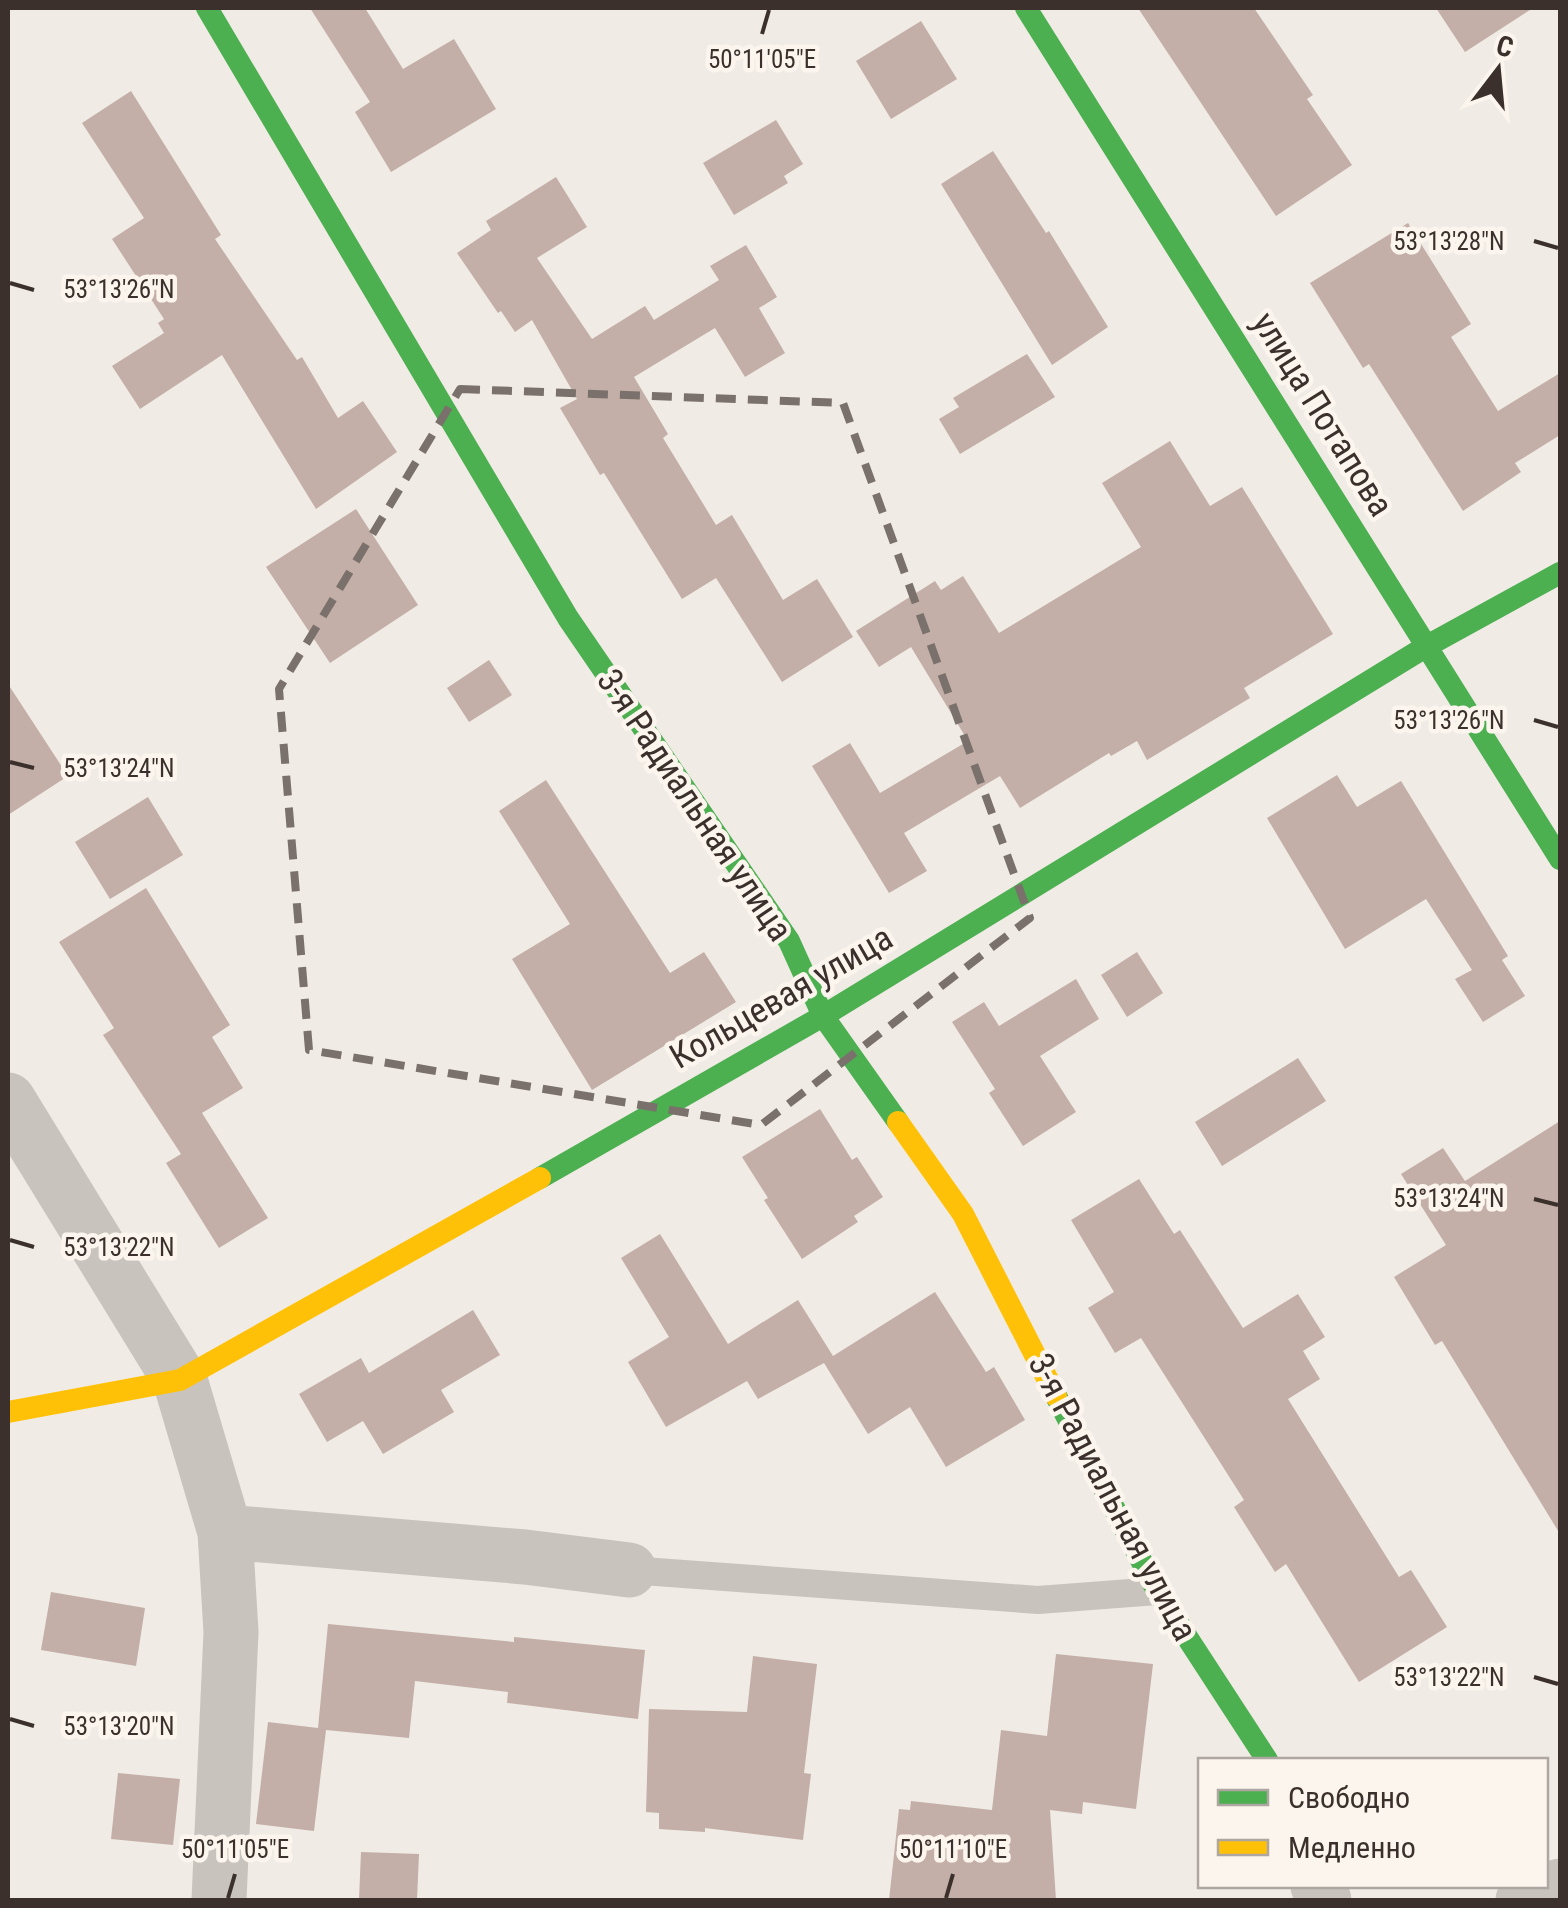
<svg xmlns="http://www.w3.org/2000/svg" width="1568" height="1908" viewBox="0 0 1568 1908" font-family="'Roboto Condensed',sans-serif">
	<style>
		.building { fill: #c3afa7 }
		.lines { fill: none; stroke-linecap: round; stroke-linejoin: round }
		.lane { stroke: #c9c3be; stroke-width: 28 }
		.street { stroke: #c9c3be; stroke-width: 55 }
		.fast { stroke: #4caf50; stroke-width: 22 }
		.slow { stroke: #ffc107; stroke-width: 22 }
		.marked { fill: none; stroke: #7a716c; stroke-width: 8; stroke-dasharray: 20 12; stroke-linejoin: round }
		.ticks { fill: none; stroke: #3b302b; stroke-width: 4 }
		.labels { text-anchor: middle; stroke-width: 9; stroke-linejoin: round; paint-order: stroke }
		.street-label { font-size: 35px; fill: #3b302b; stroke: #fbf5ee }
		.ticks-label { font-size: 25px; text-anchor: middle; fill: #3b302b; stroke: #fbf5ee; stroke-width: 9; stroke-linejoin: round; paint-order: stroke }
	</style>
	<rect width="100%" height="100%" fill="#f0ebe5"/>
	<!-- building -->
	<path class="building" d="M310 8H365L403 69 454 39 496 109 391 172 355 112 370 102Z
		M1138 8H1254L1313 95 1307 99 1352 165 1276 216Z
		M1436 8H1533L1465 52Z
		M921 21 957 79 891 119 856 61Z
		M131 91 221 235 215 239 297 360 302 357 338 418 363 401 397 452 316 509 222 355 140 409 112 366 164 333 158 323 164 319 112 239 144 218 82 123Z
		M776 120 803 164 784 176 788 183 734 215 703 163Z
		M993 151 1046 233 1049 231 1108 327 1052 365 941 184Z
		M556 177 587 227 537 258 592 339 645 306 654 320 719 280 710 266 746 245 777 297 759 308 785 353 745 377 715 328 634 377 668 434 663 438 716 525 732 515 783 600 817 579 853 637 782 682 716 578 682 599 604 473 600 475 560 408 577 399 532 320 515 332 501 311 498 313 457 253 491 230 486 221Z
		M1408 223 1471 324 1451 337 1498 411 1560 373V435L1515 463 1521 472 1463 511 1369 364 1363 368 1310 283Z
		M1027 354 1055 397 960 454 939 419 959 407 953 398Z
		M1170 441 1210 506 1242 487 1333 634 1244 688 1250 698 1147 760 1137 741 1111 756 1109 753 1020 808 1000 776 904 833 927 871 889 893 812 766 850 743 880 793 968 741 911 647 879 667 856 631 935 581 941 590 963 576 999 633 1141 547 1102 483Z
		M356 509 418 605 330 663 266 567Z
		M489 660 512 695 469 722 447 688Z
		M8 684 68 776 8 815Z
		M1337 775 1357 807 1401 781 1508 956 1502 960 1525 996 1483 1022 1455 979 1472 970 1426 899 1345 949 1267 818Z
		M546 780 670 973 704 952 736 1002 592 1090 512 959 570 924 499 811Z
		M148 797 183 855 110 899 75 842Z
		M146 888 230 1025 212 1037 243 1088 202 1113 268 1218 219 1248 166 1163 181 1154 103 1035 114 1028 59 942Z
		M1137 952 1163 993 1127 1017 1101 975Z
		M1076 979 1099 1019 1040 1056 1076 1112 1023 1146 989 1093 995 1089 952 1022 984 1002 999 1026Z
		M1298 1058 1326 1101 1222 1166 1195 1122Z
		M820 1109 852 1160 857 1157 883 1197 854 1216 858 1222 802 1259 764 1200 768 1198 742 1157Z
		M1560 1121V1534L1442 1341 1435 1345 1394 1277 1446 1245 1401 1174 1443 1148 1465 1181Z
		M1139 1179 1174 1234 1180 1230 1243 1328 1298 1294 1325 1337 1303 1351 1320 1379 1288 1399 1399 1577 1411 1570 1447 1627 1359 1682 1286 1564 1275 1572 1234 1507 1244 1500 1141 1338 1115 1353 1088 1308 1114 1292 1071 1220Z
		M660 1234 728 1344 798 1300 833 1356 935 1292 986 1372 994 1367 1025 1420 946 1467 910 1407 868 1434 824 1363 758 1399 747 1381 666 1427 628 1362 669 1337 621 1258Z
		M473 1310 500 1355 441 1390 454 1412 383 1454 363 1421 327 1442 299 1394 361 1358 369 1373Z
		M51 1592 145 1608 136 1666 41 1650Z
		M328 1624 514 1642V1637L645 1650 638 1719 507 1703 508 1692 415 1681 409 1738 326 1730 314 1831 256 1824 268 1722 318 1728Z
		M1056 1654 1153 1664 1136 1809 1083 1802 1082 1814 1050 1810 1056 1900H889L899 1809 910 1810 911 1801 992 1810 1001 1730 1047 1736Z
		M753 1656 817 1664 804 1773 811 1774 803 1840 705 1828V1832L659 1829V1813L646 1812 649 1709 747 1712Z
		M118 1773 180 1779 173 1845 111 1839Z
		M361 1852 419 1854 417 1900H359Z"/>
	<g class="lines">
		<!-- lane -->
		<path class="lane" d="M629 1570 1038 1600 1157 1591"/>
		<!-- street -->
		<path class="street" d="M8 1100 180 1380 225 1532 231 1632 219 1900
			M225 1532 525 1557 629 1570
			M1318 1886 1324 1900
			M1523 1900 1560 1886"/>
		<!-- fast -->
		<path class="fast" d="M207 8 568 618 789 941 823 1016 898 1122
			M1026 8 1560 859
			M540 1178 823 1016 1427 646 1560 573
			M1056 1396 1157 1591 1267 1760"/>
		<!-- slow -->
		<path class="slow" d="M898 1122 963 1214 1056 1396
			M8 1412 180 1380 540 1178"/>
	</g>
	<!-- marked area -->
	<path class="marked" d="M460 389 843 403 1030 918 761 1125 309 1050 279 689Z"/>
	<!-- ticks -->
	<path class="ticks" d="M762 34 769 10M1534 241 1558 248M10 283 34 290M1534 720 1558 727M10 762 34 768M1534 1199 1558 1205M10 1240 34 1247M1534 1677 1558 1684M10 1719 34 1726M228 1898 235 1874M946 1898 953 1874"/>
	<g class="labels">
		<!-- street labels -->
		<g class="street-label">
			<text transform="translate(1323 414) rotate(58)" y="12">улица Потапова</text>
			<text transform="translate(695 805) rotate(56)" y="12">3-я Радиальная улица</text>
			<text transform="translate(781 997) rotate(-30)" y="12">Кольцевая улица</text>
			<text transform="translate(1113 1497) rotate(62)" y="12">3-я Радиальная улица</text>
		</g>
	</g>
	<g class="ticks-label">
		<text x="762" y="68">50°11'05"E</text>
		<text x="1449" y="250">53°13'28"N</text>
		<text x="119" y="298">53°13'26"N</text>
		<text x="1449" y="729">53°13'26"N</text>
		<text x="119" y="777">53°13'24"N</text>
		<text x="1449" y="1207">53°13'24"N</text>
		<text x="119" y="1256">53°13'22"N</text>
		<text x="1449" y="1686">53°13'22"N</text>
		<text x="119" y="1735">53°13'20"N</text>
		<text x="235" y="1858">50°11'05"E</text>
		<text x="953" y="1858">50°11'10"E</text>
	</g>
	<!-- border -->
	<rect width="1568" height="1908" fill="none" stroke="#3b302b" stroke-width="20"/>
	<!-- legend -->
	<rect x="1198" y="1758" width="350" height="130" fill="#fbf5ee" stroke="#aea6a0" stroke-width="2.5"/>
	<rect x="1218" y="1790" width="50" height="15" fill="#4caf50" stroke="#aea6a0" stroke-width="2.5"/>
	<text x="1288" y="1808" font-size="30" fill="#3b302b">Свободно</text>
	<rect x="1218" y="1840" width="50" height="15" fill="#ffc107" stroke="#aea6a0" stroke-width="2.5"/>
	<text x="1288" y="1858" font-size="30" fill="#3b302b">Медленно</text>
	<!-- north arrow -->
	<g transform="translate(1498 70) rotate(16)" stroke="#fbf5ee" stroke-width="8" paint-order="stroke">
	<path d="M0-8L18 38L0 25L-18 38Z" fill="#3b302b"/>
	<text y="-15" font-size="28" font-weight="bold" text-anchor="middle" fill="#3b302b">С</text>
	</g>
</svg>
